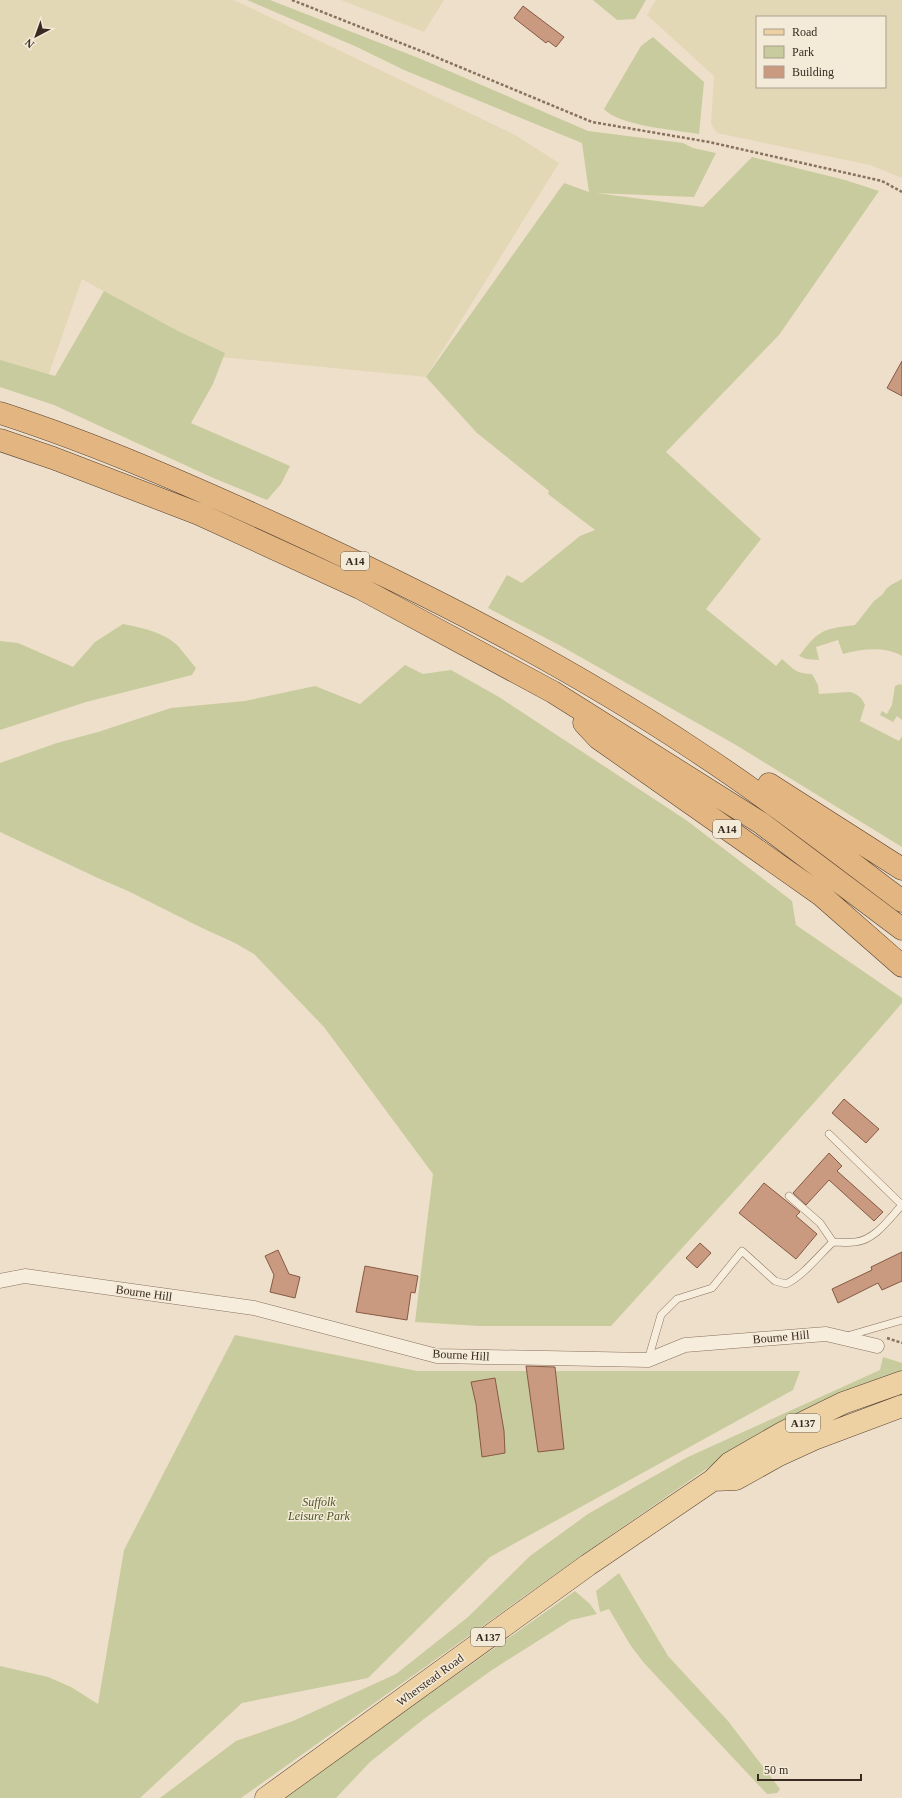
<svg xmlns="http://www.w3.org/2000/svg" width="902" height="1798" viewBox="0 0 902 1798" font-family="Georgia,serif">
	<style>
		.farmland { fill: #e2d8b6; fill-rule: evenodd }
		.green { fill: #c8cb9d }
		.building { fill: #c99980; stroke: #865a45 }
		.lines { fill: none; stroke-linecap: round; stroke-linejoin: round }
		.service-casing { stroke: #88715e; stroke-width: 8 }
		.minor-casing { stroke: #88715e; stroke-width: 15 }
		.primary-casing { stroke: #564032; stroke-width: 23 }
		.trunk-casing { stroke: #564032; stroke-width: 23 }
		.path { stroke: #88715e; stroke-width: 2.5; stroke-dasharray: 3 2; stroke-linecap: butt }
		.service { stroke: #f7eddc; stroke-width: 7 }
		.minor { stroke: #f7eddc; stroke-width: 14 }
		.primary { stroke: #edd1a3; stroke-width: 22 }
		.trunk { stroke: #e2b581; stroke-width: 22 }
		.labels { text-anchor: middle; stroke-width: 3; stroke-linejoin: round; paint-order: stroke }
		.shield { fill: #f4ead8; stroke: #716458; stroke-width: 1 }
		.shield-label { font-size: 11px; font-weight: bold; fill: #392b21 }
		.street-label { font-size: 12px; fill: #392b21; stroke: #f4ead8 }
		.park-label { font-size: 12px; font-style: italic; fill: #4d5529; stroke: #f4ead8 }
	</style>
	<rect width="100%" height="100%" fill="#eddfc9"/>
	<!-- farmland -->
	<path class="farmland" d="M0 0H234L515 135 559 163 426 377 221 357 82 279 45 385 0 371Z
		M341 0H444L424 32Z
		M656 0H902V178L870 165 717 133 711 124 714 76 647 15ZM757 17H885V87H757Z"/>
	<!-- green -->
	<path class="green" d="M247 0H270L421 59 588 131 683 143 693 148 716 153 694 197 596 193 703 207 752 157 845 180 879 191 779 335 666 452 761 539 706 609 776 666 782 659C793 669 797 674 812 674L818 685 819 694 850 692C858 694 862 698 865 705L860 721 899 741 902 736V847L736 745 561 646 488 608 507 575 522 583 580 536 595 530 548 494 549 491 477 433 426 377 564 183 589 192 582 143 404 70 357 47Z
		M593 0H646L635 19 617 20Z
		M653 37 704 82 699 134C676 130 619 126 604 109L641 46Z
		M104 291 178 331 225 353 213 384 191 423 290 466 281 484 267 500 211 477 54 405 0 387V360L55 376Z
		M902 579V656C884 646 863 649 843 654L838 640 816 647 819 660 806 659 799 656C819 630 822 629 855 625L874 601 883 594 886 589 891 585Z
		M123 624C142 628 164 632 178 646 184 653 190 661 196 668L192 675 86 702 0 730V641L18 643 73 667 95 642Z
		M405 665 423 674 451 670 499 697 686 820 792 901 796 925 902 998V1003C807 1113 708 1219 611 1326H479L415 1322 433 1174 324 1027 254 954 235 943 200 927 128 891 100 879 0 832V763L57 743 98 732 171 708 245 701 315 686 360 704Z
		M900 684 902 685V720L897 716 893 722 880 715 882 711 887 714 892 705 895 686Z
		M235 1335 417 1371H800L793 1390 490 1557 368 1678 242 1703 140 1798H0V1666L48 1677 71 1687 98 1704 124 1550Z
		M883 1357 902 1363V1373L712 1465 585 1553 241 1798H160L236 1741 293 1721 396 1674 468 1617 530 1556 588 1514 640 1484 688 1457 880 1370Z
		M619 1573 668 1656 728 1721 780 1789 777 1793 767 1794 644 1663 631 1646 609 1609 600 1612 596 1591Z
		M575 1591 590 1604 597 1614 571 1620 492 1670 425 1718 370 1762 336 1798H283Z"/>
	<!-- building -->
	<path class="building" d="M523 6 564 37 556 47 548 41 546 43 514 18Z
		M902 361V396L887 388Z
		M844 1099 879 1129 866 1143 832 1113Z
		M829 1153 842 1166 837 1171 883 1212 874 1221 829 1180 806 1205 793 1193Z
		M764 1183 800 1212 796 1216 817 1234 796 1259 739 1213Z
		M700 1243 711 1253 697 1268 686 1258Z
		M278 1250 289 1274 300 1277 295 1298 270 1292 274 1275 265 1256Z
		M902 1252V1281L882 1290 878 1283 838 1303 832 1289 872 1270 871 1267Z
		M365 1266 418 1276 415 1293 411 1292 407 1320 356 1312Z
		M526 1366 555 1367 564 1449 538 1452Z
		M495 1378 504 1431 505 1453 482 1457 476 1404 471 1382Z"/>
	<g class="lines">
		<defs>
			<path id="service" d="M829 1134 902 1205
				M789 1196 820 1223 833 1242
				M847 1336 902 1320
				M648 1360 661 1315 677 1299 712 1288 742 1251 775 1281 786 1284C803 1276 819 1255 833 1242 840 1242 848 1243 855 1242 875 1240 889 1219 902 1205"/>
			<path id="minor" d="M0 1281 25 1276 254 1308 437 1356 648 1360 685 1345 826 1334 877 1346"/>
			<path id="primary" d="M713 1480 736 1479 779 1455 814 1439 902 1406
				M266 1798 588 1565 713 1480 730 1463 784 1432 843 1403 902 1382"/>
			<path id="trunk" d="M0 413C99 445 194 487 288 530 427 594 565 664 693 749 765 796 833 849 902 901
				M0 440 53 458 199 514 360 588 553 692 761 823 902 929
				M584 723 598 738 821 895 902 966
				M769 784 902 869"/>
		</defs>
		<!-- service casing -->
		<use href="#service" class="service-casing"/>
		<!-- minor casing -->
		<use href="#minor" class="minor-casing"/>
		<!-- primary casing -->
		<use href="#primary" class="primary-casing"/>
		<!-- trunk casing -->
		<use href="#trunk" class="trunk-casing"/>
		<!-- path -->
		<path class="path" d="M292 0 426 53 592 122 709 142 882 181 902 192
			M887 1338 902 1343"/>
		<!-- service -->
		<use href="#service" class="service"/>
		<!-- minor -->
		<use href="#minor" class="minor"/>
		<!-- primary -->
		<use href="#primary" class="primary"/>
		<!-- trunk -->
		<use href="#trunk" class="trunk"/>
	</g>
	<g class="labels">
		<!-- shield labels -->
		<g class="shield">
			<rect x="341" y="552" width="28" height="18" rx="3"/>
			<rect x="713" y="820" width="28" height="18" rx="3"/>
			<rect x="786" y="1414" width="34" height="18" rx="3"/>
			<rect x="471" y="1628" width="34" height="18" rx="3"/>
		</g>
		<g class="shield-label">
			<text x="355" y="565">A14</text>
			<text x="727" y="833">A14</text>
			<text x="803" y="1427">A137</text>
			<text x="488" y="1641">A137</text>
		</g>
		<!-- street labels -->
		<g class="street-label">
			<text transform="translate(144 1293) rotate(8)" y="4">Bourne Hill</text>
			<text transform="translate(781 1337) rotate(-5)" y="4">Bourne Hill</text>
			<text transform="translate(461 1355) rotate(3)" y="4">Bourne Hill</text>
			<text transform="translate(430 1680) rotate(-36)" y="4">Wherstead Road</text>
		</g>
		<!-- park labels -->
		<g class="park-label">
			<text x="319" y="1506">Suffolk<tspan x="319" dy="14">Leisure Park</tspan></text>
		</g>
	</g>
	<!-- legend -->
	<rect x="756" y="16" width="130" height="72" fill="#f4ead8" stroke="#a99e8f"/>
	<rect x="764" y="29" width="20" height="6" fill="#edd1a3" stroke="#a99e8f"/>
	<text x="792" y="36" font-size="12" fill="#392b21">Road</text>
	<rect x="764" y="46" width="20" height="12" fill="#c8cb9d" stroke="#a99e8f"/>
	<text x="792" y="56" font-size="12" fill="#392b21">Park</text>
	<rect x="764" y="66" width="20" height="12" fill="#c99980" stroke="#a99e8f"/>
	<text x="792" y="76" font-size="12" fill="#392b21">Building</text>
	<!-- north arrow -->
	<g transform="translate(36 36) rotate(221)" stroke="#f4ead8" stroke-width="3" paint-order="stroke">
	<path d="M0-3L7 15L0 10L-7 15Z" fill="#392b21"/>
	<text y="-6" font-size="11" font-weight="bold" text-anchor="middle" fill="#392b21">N</text>
	</g>
	<!-- scale -->
	<path d="M758 1774v6h103v-6" fill="none" stroke="#392b21" stroke-width="2"/>
	<text x="764" y="1774" font-size="12" fill="#392b21" stroke="#f4ead8" stroke-width="3" paint-order="stroke">50 m</text>
</svg>
